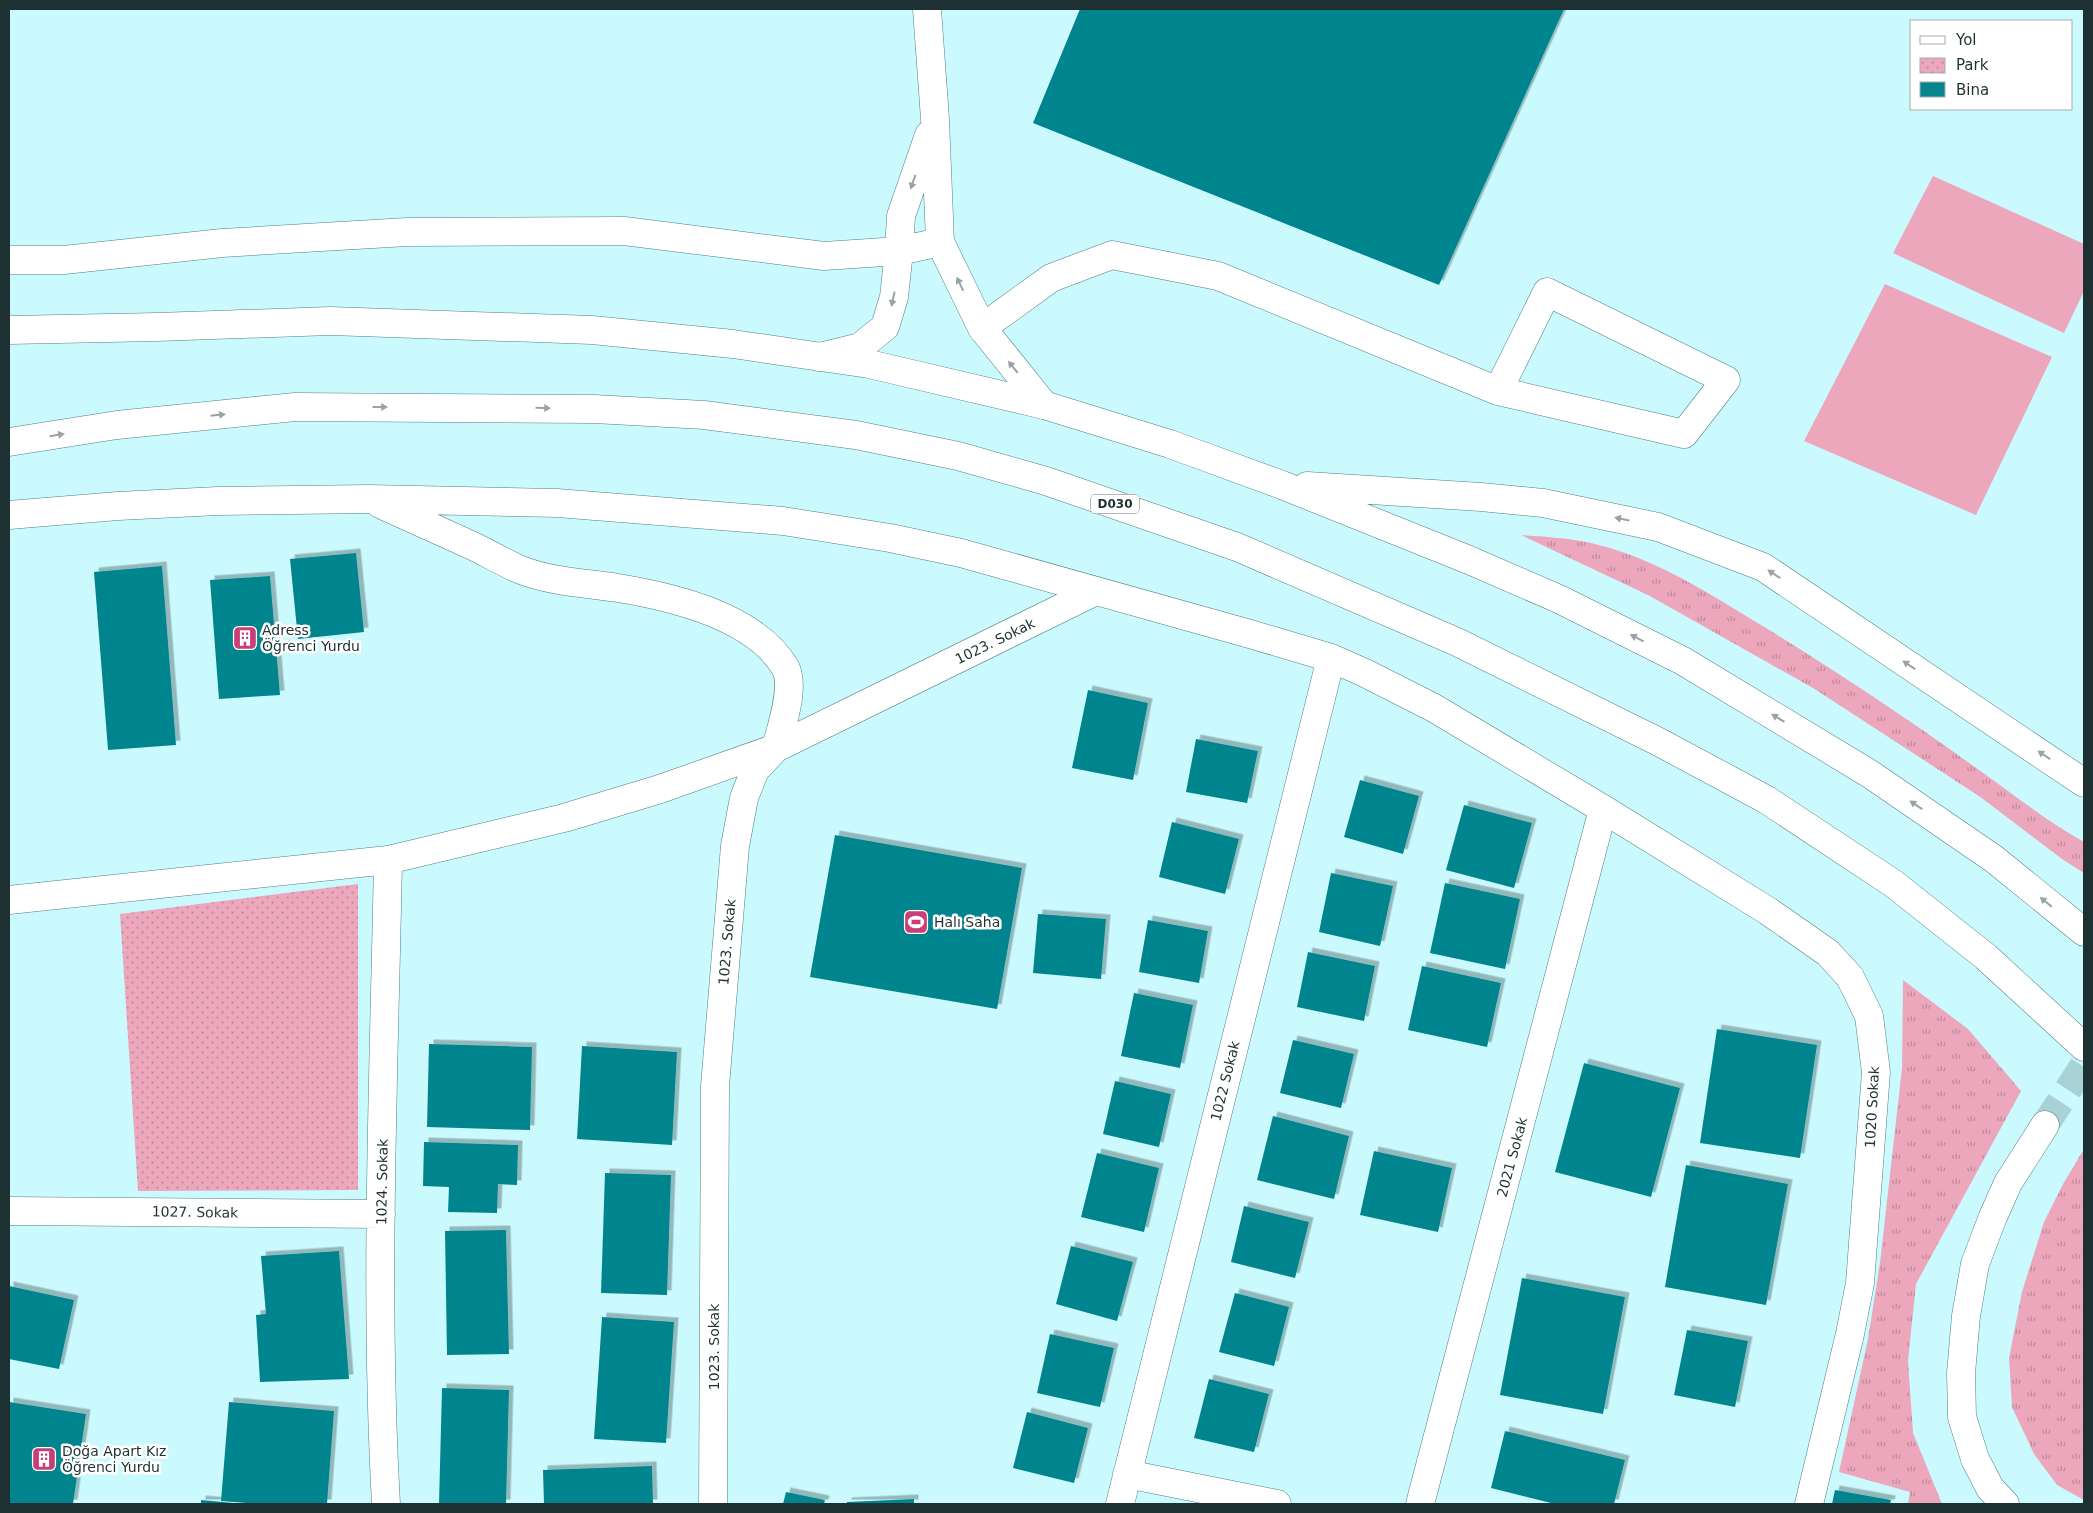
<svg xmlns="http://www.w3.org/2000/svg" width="2093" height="1513" viewBox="0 0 2093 1513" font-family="'DejaVu Sans',sans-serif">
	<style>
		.grass { fill: url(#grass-tufts) }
		.park { fill: url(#park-dots) }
		.pitch { fill: #eca7bd }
		.building { fill: #06858e; filter: url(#shadow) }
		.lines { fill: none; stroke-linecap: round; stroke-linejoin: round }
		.major-tunnel { stroke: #a8d2d5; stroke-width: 28; stroke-dasharray: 28 14; stroke-linecap: butt }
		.minor-casing { stroke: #517e82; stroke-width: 29 }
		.major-casing { stroke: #517e82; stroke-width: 29 }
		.highway-casing { stroke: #517e82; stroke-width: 29 }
		.minor { stroke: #fff; stroke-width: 28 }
		.major { stroke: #fff; stroke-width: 28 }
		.highway { stroke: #fff; stroke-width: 28 }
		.oneway { fill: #9aa2a3 }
		.labels { text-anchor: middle; stroke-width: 5; stroke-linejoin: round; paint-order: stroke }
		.shield { fill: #fff; stroke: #626f70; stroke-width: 1 }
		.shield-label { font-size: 12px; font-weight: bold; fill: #1e3132 }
		.poi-label { font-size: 14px; fill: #1e3132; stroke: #fff; text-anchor: start }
		.street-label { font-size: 14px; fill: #1e3132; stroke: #fff }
	</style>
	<defs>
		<pattern id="grass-tufts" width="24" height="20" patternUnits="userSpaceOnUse" patternTransform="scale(1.25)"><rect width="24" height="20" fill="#eca7bd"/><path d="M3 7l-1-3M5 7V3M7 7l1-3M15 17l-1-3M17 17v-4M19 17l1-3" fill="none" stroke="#bf899a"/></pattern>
		<pattern id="park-dots" width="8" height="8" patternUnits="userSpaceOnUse" patternTransform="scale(1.25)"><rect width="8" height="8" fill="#eca7bd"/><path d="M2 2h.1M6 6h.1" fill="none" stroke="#bf899a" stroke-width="1.8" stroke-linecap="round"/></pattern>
		<filter id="shadow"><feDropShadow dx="4.5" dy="-4.5" stdDeviation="0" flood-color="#0004"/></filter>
	</defs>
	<rect width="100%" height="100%" fill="#cafafe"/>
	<!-- grass -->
	<path class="grass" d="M1521 535C1547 537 1574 538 1599 545 1658 560 1710 594 1761 625 1833 669 1904 716 1972 765 2009 791 2045 820 2084 842V873L2062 859 1979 796 1813 688 1648 595Z
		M1903 980 1968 1029 2021 1091 1916 1284 1908 1361 1913 1433 1942 1504H1908L1910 1492 1839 1472 1868 1339 1880 1263 1902 1068Z
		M2084 1149V1500L2057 1485 2034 1454 2012 1407 2009 1358 2022 1292 2044 1222 2063 1184Z"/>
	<!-- park -->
	<path class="park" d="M358 884V1190L138 1191 120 914Z"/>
	<!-- pitch -->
	<path class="pitch" d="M1933 176 2084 244V291L2064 333 1893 253Z
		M1885 284 2052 357 1976 515 1804 441Z"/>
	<!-- building -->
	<path class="building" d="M1080 9H1564L1439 285 1033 123Z
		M356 553 364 632 298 639 290 559Z
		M162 566 176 745 108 750 94 572Z
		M270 576 280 695 219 699 210 580Z
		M1088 690 1148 703 1133 780 1072 768Z
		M1196 739 1258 751 1247 803 1186 792Z
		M1360 780 1419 796 1403 854 1344 837Z
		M1464 805 1532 823 1514 888 1446 870Z
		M1172 822 1239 839 1225 894 1159 877Z
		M835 835 1022 868 997 1009 810 977Z
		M1331 873 1393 886 1380 946 1319 932Z
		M1445 883 1520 899 1505 969 1430 953Z
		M1038 914 1106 919 1101 979 1033 973Z
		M1148 920 1208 931 1199 983 1139 972Z
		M1308 952 1375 966 1364 1021 1297 1007Z
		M1422 966 1501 983 1487 1047 1408 1030Z
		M1134 993 1193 1005 1180 1068 1121 1056Z
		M1717 1029 1817 1045 1800 1158 1700 1143Z
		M1293 1040 1354 1054 1341 1108 1280 1093Z
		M429 1044 532 1047 530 1130 427 1127Z
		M582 1046 677 1052 672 1145 577 1139Z
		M1584 1063 1680 1088 1651 1197 1555 1172Z
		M1115 1081 1171 1094 1159 1147 1103 1134Z
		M1273 1116 1349 1136 1334 1199 1257 1180Z
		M424 1142 518 1145 517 1185 498 1184 497 1213 448 1212 449 1187 423 1186Z
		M1374 1151 1452 1168 1438 1232 1360 1215Z
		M1097 1153 1159 1168 1144 1232 1081 1217Z
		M1686 1165 1788 1184 1766 1305 1665 1287Z
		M605 1173 671 1175 667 1295 601 1293Z
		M1244 1206 1309 1222 1295 1278 1231 1262Z
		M506 1230 509 1354 447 1355 445 1231Z
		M1071 1246 1133 1262 1117 1321 1056 1304Z
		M339 1251 349 1379 260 1382 256 1315 266 1314 261 1256Z
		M1522 1278 1625 1297 1603 1414 1500 1395Z
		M9 1286 74 1300 59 1369 9 1359Z
		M1235 1293 1289 1307 1274 1366 1219 1352Z
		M602 1317 674 1322 666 1443 594 1439Z
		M1687 1330 1748 1341 1735 1407 1674 1395Z
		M1050 1334 1114 1348 1100 1407 1037 1393Z
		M1209 1379 1269 1394 1254 1452 1194 1438Z
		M442 1388 509 1390 506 1504H439Z
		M9 1402 86 1414 73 1504H9Z
		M229 1402 334 1411 327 1504H261L221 1501Z
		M1027 1412 1088 1428 1074 1483 1013 1468Z
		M1505 1431 1625 1460 1614 1504H1555L1491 1488Z
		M652 1466 653 1504H544L543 1470Z
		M1835 1490 1891 1500 1890 1504H1832Z
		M786 1492 825 1500 824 1504H783Z
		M914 1499V1504H847V1502Z
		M201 1500 234 1503V1504H201Z"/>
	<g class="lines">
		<!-- major-tunnel -->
		<path class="major-tunnel" d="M2045 1125 2084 1065"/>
		<defs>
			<path id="minor" d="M927 9 935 119 940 242 982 328 1051 278 1112 255 1218 276 1498 391 1684 434 1726 380 1547 292 1498 391
				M899 251 901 216 929 135
				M9 260H64L222 243 407 232 624 231 824 256 899 251 940 242
				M9 515 118 506 218 501 369 499 557 503 783 521 890 538 961 553 1250 634 1331 658 1365 673 1434 708 1603 809 1768 911 1828 953 1850 977 1869 1016 1876 1072 1860 1283 1850 1334 1809 1504
				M9 900 388 860 564 818 660 789 776 748C781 728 796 686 785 667 754 616 673 597 618 588 586 583 552 582 521 570 505 563 489 554 473 546 442 532 411 518 380 504
				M9 1211 381 1214
				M1127 1474 1277 1504
				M386 1504C374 1290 384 1074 388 860
				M713 1504 715 1086 735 846 744 798 755 770 776 748 1096 591
				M1120 1504 1331 658
				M1420 1504 1603 809"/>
			<path id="major" d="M982 328 1044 405
				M819 357 860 347 885 327 894 297 899 251
				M2005 1504 1990 1488 1975 1459 1962 1417 1961 1373 1966 1316 1975 1264 1992 1219 2008 1183 2045 1125"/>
			<path id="highway" d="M9 330 157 327 330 321 592 330 733 344 869 364 1044 405 1170 444 1282 485 1469 560 1559 599 1683 661 1870 774 1994 859 2084 932
				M9 442 117 425 295 407 594 409 704 415 856 435 958 456 1046 481 1237 547 1457 642 1659 742 1767 800 1894 884 1986 957 2084 1047
				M1307 486 1481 497 1543 503 1658 527 1763 567 2084 783"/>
		</defs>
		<!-- minor casing -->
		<use href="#minor" class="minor-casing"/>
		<!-- major casing -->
		<use href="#major" class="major-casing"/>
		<!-- highway casing -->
		<use href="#highway" class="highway-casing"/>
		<!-- minor -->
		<use href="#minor" class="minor"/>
		<!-- major -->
		<use href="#major" class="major"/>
		<!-- highway -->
		<use href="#highway" class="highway"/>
	</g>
	<!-- one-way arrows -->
	<defs><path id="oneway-solid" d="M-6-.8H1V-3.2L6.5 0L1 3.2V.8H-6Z" transform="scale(1.25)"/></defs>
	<g class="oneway">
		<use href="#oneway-solid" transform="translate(913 182) rotate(109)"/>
		<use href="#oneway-solid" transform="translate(960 284) rotate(-116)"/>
		<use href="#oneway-solid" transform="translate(893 299) rotate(102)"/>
		<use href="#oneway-solid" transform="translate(1013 367) rotate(-129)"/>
		<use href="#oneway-solid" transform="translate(380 407)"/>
		<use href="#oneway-solid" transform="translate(543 408) rotate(1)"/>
		<use href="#oneway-solid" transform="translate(218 415) rotate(-6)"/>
		<use href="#oneway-solid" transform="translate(57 435) rotate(-9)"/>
		<use href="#oneway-solid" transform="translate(1622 519) rotate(-168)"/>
		<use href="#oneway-solid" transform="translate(1774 574) rotate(-147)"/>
		<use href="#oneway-solid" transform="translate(1637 638) rotate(-153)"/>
		<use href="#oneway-solid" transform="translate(1909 665) rotate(-146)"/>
		<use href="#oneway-solid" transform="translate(1778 718) rotate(-149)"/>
		<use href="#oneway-solid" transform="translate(2044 755) rotate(-146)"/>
		<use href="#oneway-solid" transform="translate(1916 805) rotate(-146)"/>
		<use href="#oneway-solid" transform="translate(2046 902) rotate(-141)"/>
	</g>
	<!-- icons -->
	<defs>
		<symbol id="building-square" viewBox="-11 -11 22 22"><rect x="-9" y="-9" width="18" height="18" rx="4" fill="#c73e78" stroke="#fff"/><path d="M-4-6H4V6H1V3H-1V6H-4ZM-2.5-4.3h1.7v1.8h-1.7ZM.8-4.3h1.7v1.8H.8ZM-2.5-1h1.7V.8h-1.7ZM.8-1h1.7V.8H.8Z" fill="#fff"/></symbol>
		<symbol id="stadium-square" viewBox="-11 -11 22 22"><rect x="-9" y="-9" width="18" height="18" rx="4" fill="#c73e78" stroke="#fff"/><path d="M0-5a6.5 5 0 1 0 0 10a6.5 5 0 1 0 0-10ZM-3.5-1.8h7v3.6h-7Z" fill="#fff"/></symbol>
	</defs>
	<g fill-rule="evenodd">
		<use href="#building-square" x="231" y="624" width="28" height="28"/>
		<use href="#stadium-square" x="902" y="908" width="28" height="28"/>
		<use href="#building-square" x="30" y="1445" width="28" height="28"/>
	</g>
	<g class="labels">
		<!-- shield labels -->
		<rect class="shield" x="1091" y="494.5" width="48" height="19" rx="4"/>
		<g class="shield-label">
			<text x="1115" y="508">D030</text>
		</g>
		<!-- poi labels -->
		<g class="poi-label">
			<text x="262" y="635">Adress<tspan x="262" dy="16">Öğrenci Yurdu</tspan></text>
			<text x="934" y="927">Halı Saha</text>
			<text x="62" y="1456">Doğa Apart Kız<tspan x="62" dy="16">Öğrenci Yurdu</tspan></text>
		</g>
		<!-- street labels -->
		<g class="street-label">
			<text transform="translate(995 641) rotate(-26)" y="5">1023. Sokak</text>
			<text transform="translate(727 942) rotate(-85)" y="5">1023. Sokak</text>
			<text transform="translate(1225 1081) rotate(-76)" y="5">1022 Sokak</text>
			<text transform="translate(1872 1107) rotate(-87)" y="5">1020 Sokak</text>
			<text transform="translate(1512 1157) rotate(-75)" y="5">2021 Sokak</text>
			<text transform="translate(382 1182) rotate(-89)" y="5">1024. Sokak</text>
			<text transform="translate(195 1212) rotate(1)" y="5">1027. Sokak</text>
			<text transform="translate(714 1347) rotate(-90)" y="5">1023. Sokak</text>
		</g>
	</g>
	<!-- border -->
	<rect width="2093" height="1513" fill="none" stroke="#1e3132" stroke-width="20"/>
	<!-- legend -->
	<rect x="1910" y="20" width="162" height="90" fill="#ffffff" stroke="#a5adad"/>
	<rect x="1920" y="36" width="25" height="8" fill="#ffffff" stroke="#a5adad"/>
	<text x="1956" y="45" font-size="15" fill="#1e3132">Yol</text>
	<rect x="1920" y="58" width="25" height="15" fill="url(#park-dots)" stroke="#a5adad"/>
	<text x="1956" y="70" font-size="15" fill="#1e3132">Park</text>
	<rect x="1920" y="82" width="25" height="15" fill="#06858e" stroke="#a5adad"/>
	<text x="1956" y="95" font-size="15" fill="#1e3132">Bina</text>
</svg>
